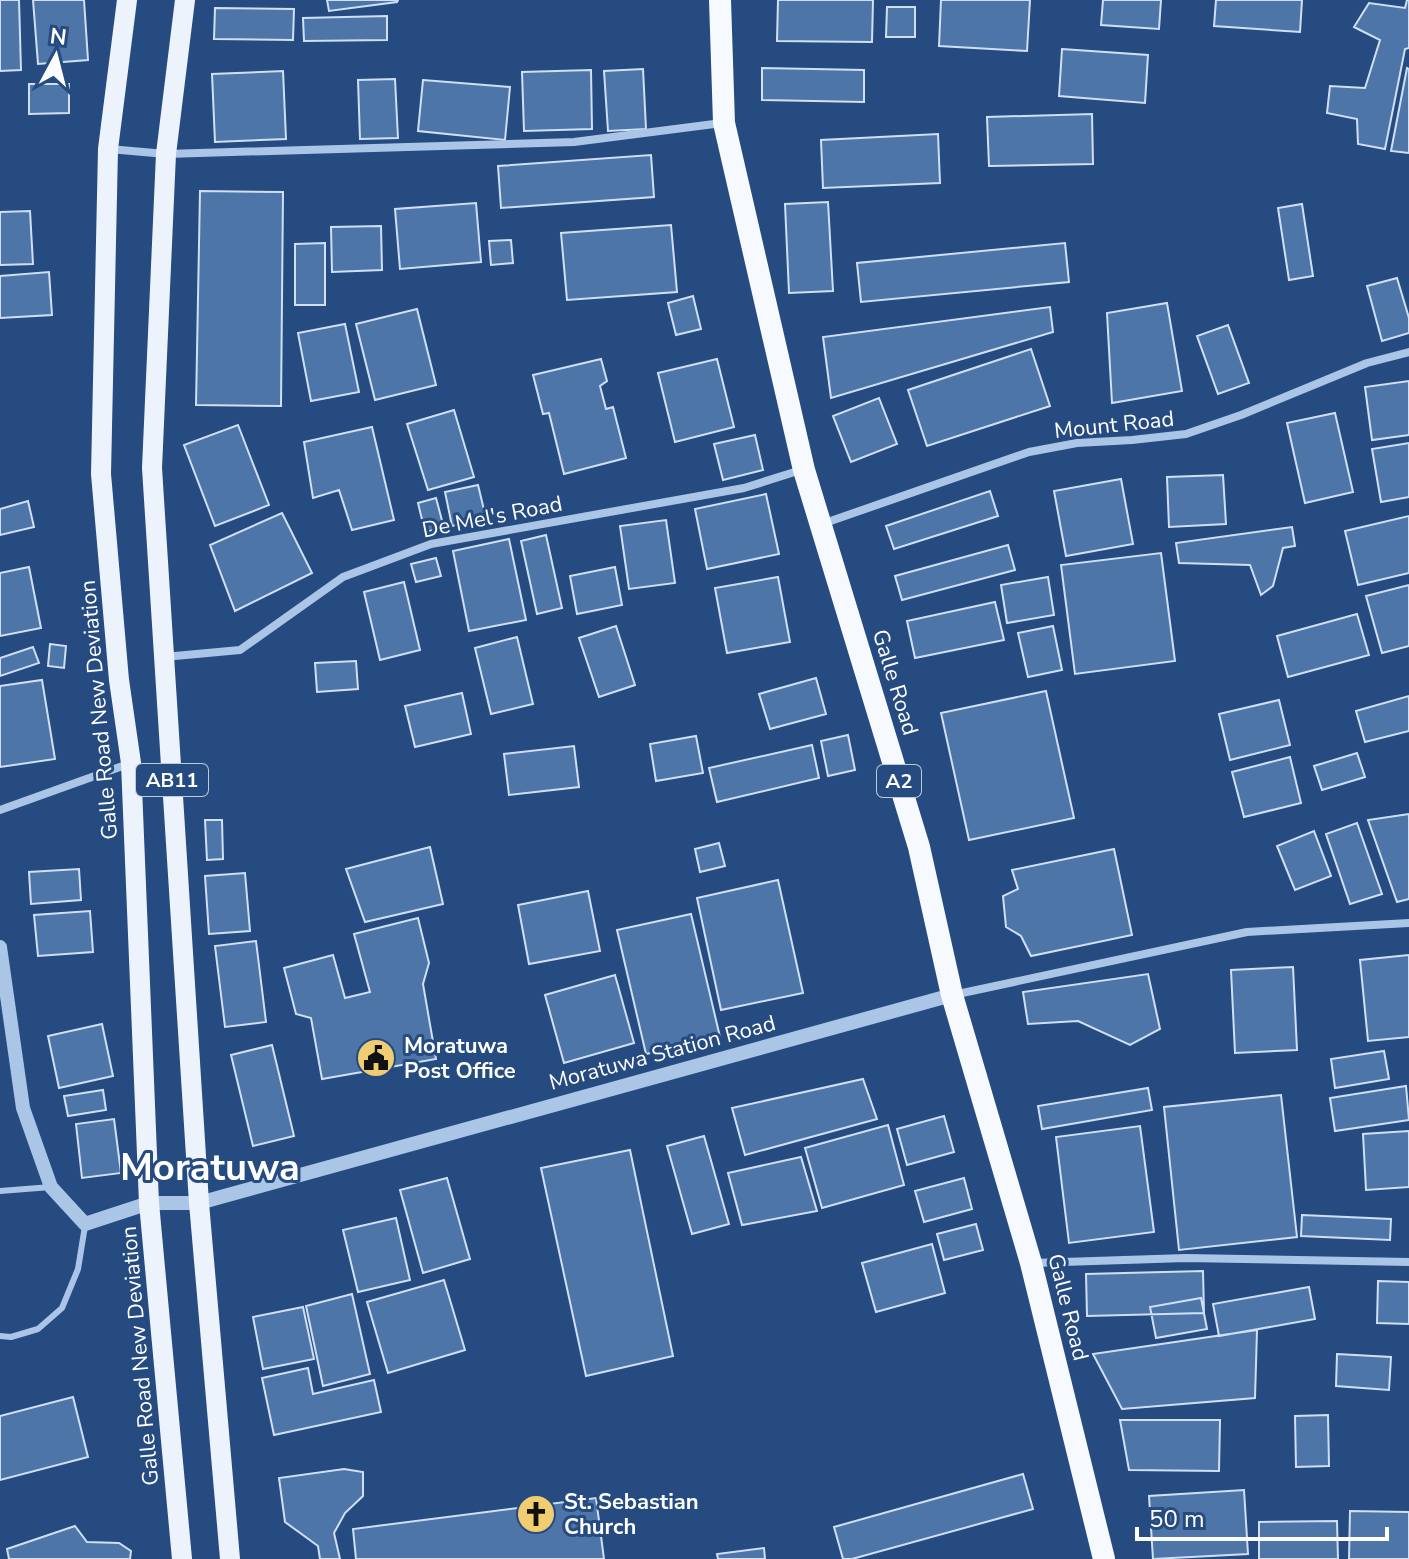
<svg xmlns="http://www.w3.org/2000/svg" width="1409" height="1559" viewBox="0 0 1409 1559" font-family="'Nunito Sans',sans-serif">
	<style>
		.building { fill: #4d75a8; stroke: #cfdff5; stroke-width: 2 }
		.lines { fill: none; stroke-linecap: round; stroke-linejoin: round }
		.service { stroke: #abc5e6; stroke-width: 6 }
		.minor { stroke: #abc5e6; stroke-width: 8 }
		.tertiary { stroke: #abc5e6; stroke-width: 14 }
		.primary { stroke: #edf3fd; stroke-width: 20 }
		.trunk { stroke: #f6f9fe; stroke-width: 22 }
		.labels { text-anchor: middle; stroke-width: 6; stroke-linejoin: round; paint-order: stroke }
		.shield { fill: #254b80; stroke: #bec9d9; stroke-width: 2 }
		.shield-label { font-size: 20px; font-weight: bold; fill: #fff }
		.street-label { font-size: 22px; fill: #fff; stroke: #254b80 }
		.poi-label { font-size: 22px; font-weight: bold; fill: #fff; stroke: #254b80; text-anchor: start }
		.town-label { font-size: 38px; font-weight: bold; fill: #fff; stroke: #254b80 }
	</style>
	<rect width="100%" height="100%" fill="#254b80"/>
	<!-- building -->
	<path class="building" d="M0 0H19L21 70 0 71Z
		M33 0H84L88 60 38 64Z
		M327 0H398L397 2 329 11Z
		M778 0H873L872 42 777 41Z
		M941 0H1030L1027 51 939 46Z
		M1103 0H1161L1159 29 1101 25Z
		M1216 0H1302L1300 32 1214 26Z
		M1407 0H1409V48L1405 49 1385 149 1358 144 1357 119 1327 113 1330 86 1365 88 1380 40 1354 27 1369 3 1405 8Z
		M887 7H915V37H886Z
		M215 8 294 9 293 40 214 39Z
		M387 16V40L304 41 303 18Z
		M1062 49 1148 55 1145 103 1059 96Z
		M762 68 864 70V102L762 100Z
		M1407 68 1409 69V153L1391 151Z
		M643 69 646 129 608 131 604 71Z
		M591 70 592 129 524 131 522 72Z
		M283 71 286 139 215 142 212 74Z
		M395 79 398 138 360 139 358 80Z
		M423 80 510 87 505 140 418 131Z
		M29 84H69V113L29 114Z
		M1092 114 1093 164 989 166 987 117Z
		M938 134 940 183 823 188 821 140Z
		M651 155 654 197 501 208 498 166Z
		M200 191 283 192 281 406 196 405Z
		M828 202 833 291 789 293 785 204Z
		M476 203 481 262 400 269 395 209Z
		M1302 204 1313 276 1289 280 1278 208Z
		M30 211 33 264 0 265V212Z
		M671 225 677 292 567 300 561 233Z
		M381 226 382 270 332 272 331 227Z
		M511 240 513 263 491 265 489 241Z
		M325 243V305H295V244Z
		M1065 243 1069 282 861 302 857 263Z
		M49 272 52 315 0 318V276Z
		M1397 278 1409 318V333L1382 341 1367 286Z
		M693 296 701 329 676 335 668 303Z
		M1167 303 1182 391 1112 403 1107 313Z
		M1050 307 1053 332 831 398 823 337Z
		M417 309 436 385 375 400 356 324Z
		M345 324 359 392 311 401 298 333Z
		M1228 325 1249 383 1218 394 1197 336Z
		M1031 349 1050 406 927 446 908 390Z
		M601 359 607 381 600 386 606 409 613 407 626 458 564 474 549 413 543 414 533 375Z
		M717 359 734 427 675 442 658 373Z
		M1409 381V435L1372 440 1365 387Z
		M879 398 897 444 851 462 833 416Z
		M454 410 474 477 428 490 407 424Z
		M1335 413 1353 492 1305 503 1287 423Z
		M238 425 269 505 215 526 184 445Z
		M372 427 394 520 352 530 339 490 313 498 304 442Z
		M755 435 763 470 723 480 714 444Z
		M1409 443V497L1381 502 1372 449Z
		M1223 475 1226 524 1169 527 1167 477Z
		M1121 479 1133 544 1066 556 1054 491Z
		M478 485 486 518 452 526 445 492Z
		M990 491 998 516 894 549 886 526Z
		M766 494 779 554 707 569 695 509Z
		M436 498 444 528 425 532 418 503Z
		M28 501 34 527 0 535V509Z
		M282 513 312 573 235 611 210 545Z
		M1409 516V573L1358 585 1345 531Z
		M666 520 675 583 629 589 620 526Z
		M1292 527 1295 546 1283 548 1273 586 1261 595 1250 565 1179 563 1176 543Z
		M546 535 562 608 537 614 521 541Z
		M509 539 526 620 469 631 453 551Z
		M1008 545 1015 570 902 600 895 576Z
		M1161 553 1175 661 1075 674 1061 565Z
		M436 558 441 576 416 582 411 564Z
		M29 567 41 628 0 636V573Z
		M615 567 622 605 577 614 570 576Z
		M778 577 790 642 727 653 715 588Z
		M1048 577 1054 615 1007 623 1001 585Z
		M404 582 420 650 380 660 364 592Z
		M1409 585V646L1382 653 1366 596Z
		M995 602 1004 640 915 658 907 621Z
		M1357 614 1369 655 1288 677 1277 636Z
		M616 626 635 685 599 697 579 638Z
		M1053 626 1062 670 1028 677 1018 633Z
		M517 637 533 704 491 714 475 648Z
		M50 644 66 646 64 668 48 666Z
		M33 647 39 663 0 676V658Z
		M356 661 358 689 317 692 315 663Z
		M816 678 826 714 770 729 759 694Z
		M42 680 55 759 0 767V686Z
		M1046 691 1074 818 969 840 941 713Z
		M462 693 471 734 415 747 405 706Z
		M1409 696V731L1365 742 1356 711Z
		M1279 700 1290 745 1230 760 1219 714Z
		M848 735 855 770 828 776 821 741Z
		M696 736 703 773 656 781 650 744Z
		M812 745 819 778 717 802 709 768Z
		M574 746 579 787 509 795 504 754Z
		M1357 753 1365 777 1322 790 1314 766Z
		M1290 757 1301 803 1244 817 1232 772Z
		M1409 814V899L1397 902 1368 820Z
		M205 820H222L223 859 207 860Z
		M1357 823 1382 894 1350 904 1326 834Z
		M1314 831 1331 876 1295 890 1277 846Z
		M719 843 725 866 700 872 695 849Z
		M430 847 443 904 365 922 346 869Z
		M1114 849 1132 935 1031 956 1021 936 1006 927 1003 896 1018 889 1012 870Z
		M79 869 81 900 31 904 29 872Z
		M245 873 250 931 209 934 205 876Z
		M778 880 803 993 721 1010 697 898Z
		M588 891 600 951 529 964 518 905Z
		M90 911 93 952 38 956 34 915Z
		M691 914 720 1037 646 1054 617 930Z
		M418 918 429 963 423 984 436 1059 322 1079 311 1018 296 1014 284 968 333 955 345 998 370 992 354 934Z
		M256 941 266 1022 225 1027 215 946Z
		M1409 955V1037L1368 1041 1360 960Z
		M1293 967 1297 1050 1235 1053 1231 970Z
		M1148 974 1160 1029 1130 1045 1078 1021 1028 1024 1023 992Z
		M615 975 634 1043 564 1063 545 995Z
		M102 1024 113 1076 59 1088 48 1036Z
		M272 1045 294 1136 253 1146 231 1055Z
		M1384 1051 1389 1079 1335 1088 1331 1059Z
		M863 1079 877 1119 745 1155 732 1108Z
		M1406 1086 1409 1120 1335 1131 1330 1098Z
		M1148 1088 1152 1110 1042 1129 1038 1106Z
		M103 1090 106 1110 68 1116 64 1096Z
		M1281 1095 1297 1237 1179 1250 1164 1107Z
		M944 1116 954 1152 907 1165 897 1129Z
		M114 1119 121 1173 82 1178 76 1124Z
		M888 1125 904 1185 822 1208 805 1148Z
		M1140 1126 1154 1232 1069 1243 1056 1137Z
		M1409 1131V1187L1366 1190 1363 1134Z
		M704 1136 729 1224 692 1234 667 1146Z
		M630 1150 673 1356 586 1376 541 1168Z
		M801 1157 817 1211 742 1225 728 1173Z
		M447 1178 470 1259 423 1273 400 1190Z
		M964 1178 972 1209 924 1222 915 1191Z
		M1302 1215 1391 1219 1390 1240 1301 1236Z
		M396 1218 410 1280 358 1292 343 1230Z
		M976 1224 983 1250 944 1260 937 1234Z
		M932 1244 945 1293 876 1312 862 1263Z
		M1203 1271 1204 1313 1087 1316 1086 1274Z
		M444 1280 465 1350 388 1373 367 1302Z
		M1378 1281 1409 1282V1324L1377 1323Z
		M1309 1287 1315 1319 1219 1336 1213 1304Z
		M352 1294 370 1374 323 1386 306 1306Z
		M1201 1298 1207 1329 1156 1338 1150 1307Z
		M303 1307 314 1359 263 1369 253 1317Z
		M1257 1330 1255 1398 1122 1409 1093 1354Z
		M1337 1354 1391 1357 1389 1390 1336 1386Z
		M308 1368 313 1394 374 1380 381 1412 274 1435 262 1378Z
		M73 1397 88 1457 0 1480V1416Z
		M1328 1415 1329 1466 1296 1467 1295 1416Z
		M1120 1420H1220L1219 1471 1129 1470Z
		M344 1469 363 1472V1496L345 1513 334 1533 340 1559H320L318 1546 285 1522 279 1478Z
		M1023 1474 1033 1509 852 1559H843L834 1527Z
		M1244 1490 1248 1554 1153 1559 1149 1496Z
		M596 1498 604 1559H356L353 1529Z
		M1350 1511 1409 1512V1559H1349Z
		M1337 1521 1338 1559H1259V1522Z
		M75 1526 87 1542 119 1543 131 1551 130 1559H9L7 1549Z
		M764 1548 765 1559H718L717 1554Z"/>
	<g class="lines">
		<!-- service -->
		<path class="service" d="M0 1191 51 1187
			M0 1336 11 1337 38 1329 62 1308 78 1269 85 1226"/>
		<!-- minor -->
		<path class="minor" d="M109 149 166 154 574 142 722 123
			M822 524 1029 452 1077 443 1132 440 1186 434 1241 415 1367 363 1409 352
			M164 657 240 650 343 577 431 544 744 488 801 470
			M0 810 131 763
			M953 995 1247 932 1409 923
			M1032 1263 1186 1258 1409 1262"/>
		<!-- tertiary -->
		<path class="tertiary" d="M0 947 23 1108 51 1187 85 1224 149 1203H199L952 995"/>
		<!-- primary -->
		<path class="primary" d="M127 0 108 149 101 474 119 680 131 763 149 1203 182 1559
			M185 0 166 154 152 468 199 1203 230 1559"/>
		<!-- trunk -->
		<path class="trunk" d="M720 0 724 123 804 470 919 847 952 995 1031 1263 1104 1559"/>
	</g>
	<!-- icons -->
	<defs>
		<symbol id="civic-disc" viewBox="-11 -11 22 22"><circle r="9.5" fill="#f0cd70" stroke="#254b80"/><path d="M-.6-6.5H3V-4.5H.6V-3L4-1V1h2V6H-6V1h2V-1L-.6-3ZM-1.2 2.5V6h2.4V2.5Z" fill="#111"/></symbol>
		<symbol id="church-disc" viewBox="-11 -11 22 22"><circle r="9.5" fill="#f0cd70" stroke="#254b80"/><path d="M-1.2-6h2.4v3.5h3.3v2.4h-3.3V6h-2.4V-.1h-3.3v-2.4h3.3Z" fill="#111"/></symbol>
	</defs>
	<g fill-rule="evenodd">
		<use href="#civic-disc" x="354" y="1036" width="44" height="44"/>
		<use href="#church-disc" x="514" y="1492" width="44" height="44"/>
	</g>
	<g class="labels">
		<!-- shield labels -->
		<g class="shield">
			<rect x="136" y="764" width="72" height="32" rx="6"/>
			<rect x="877" y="765" width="44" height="32" rx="6"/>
		</g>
		<g class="shield-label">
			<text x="172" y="787">AB11</text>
			<text x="899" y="788">A2</text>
		</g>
		<!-- street labels -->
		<g class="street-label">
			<text transform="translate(1114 424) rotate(-6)" y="8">Mount Road</text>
			<text transform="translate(492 516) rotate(-11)" y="8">De Mel's Road</text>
			<text transform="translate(896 682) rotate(73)" y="8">Galle Road</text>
			<text transform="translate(98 710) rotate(-95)" y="8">Galle Road New Deviation</text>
			<text transform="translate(662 1052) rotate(-15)" y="8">Moratuwa Station Road</text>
			<text transform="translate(1069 1307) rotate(76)" y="8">Galle Road</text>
			<text transform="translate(139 1356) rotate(-95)" y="8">Galle Road New Deviation</text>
		</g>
		<!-- poi labels -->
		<g class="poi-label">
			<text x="404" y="1053">Moratuwa<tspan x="404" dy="25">Post Office</tspan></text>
			<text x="564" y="1509">St. Sebastian<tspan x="564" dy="25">Church</tspan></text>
		</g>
		<!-- town labels -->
		<g class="town-label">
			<text x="210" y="1180">Moratuwa</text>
		</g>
	</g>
	<!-- north arrow -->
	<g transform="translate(56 56) rotate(7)" stroke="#254b80" stroke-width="6" paint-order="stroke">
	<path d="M0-6L14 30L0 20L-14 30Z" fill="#ffffff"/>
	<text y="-12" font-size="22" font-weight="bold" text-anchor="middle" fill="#ffffff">N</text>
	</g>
	<!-- scale -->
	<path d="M1137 1527v12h250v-12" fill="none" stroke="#ffffff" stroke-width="4"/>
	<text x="1149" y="1527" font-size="24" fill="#ffffff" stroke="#254b80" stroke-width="6" paint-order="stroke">50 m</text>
</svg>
